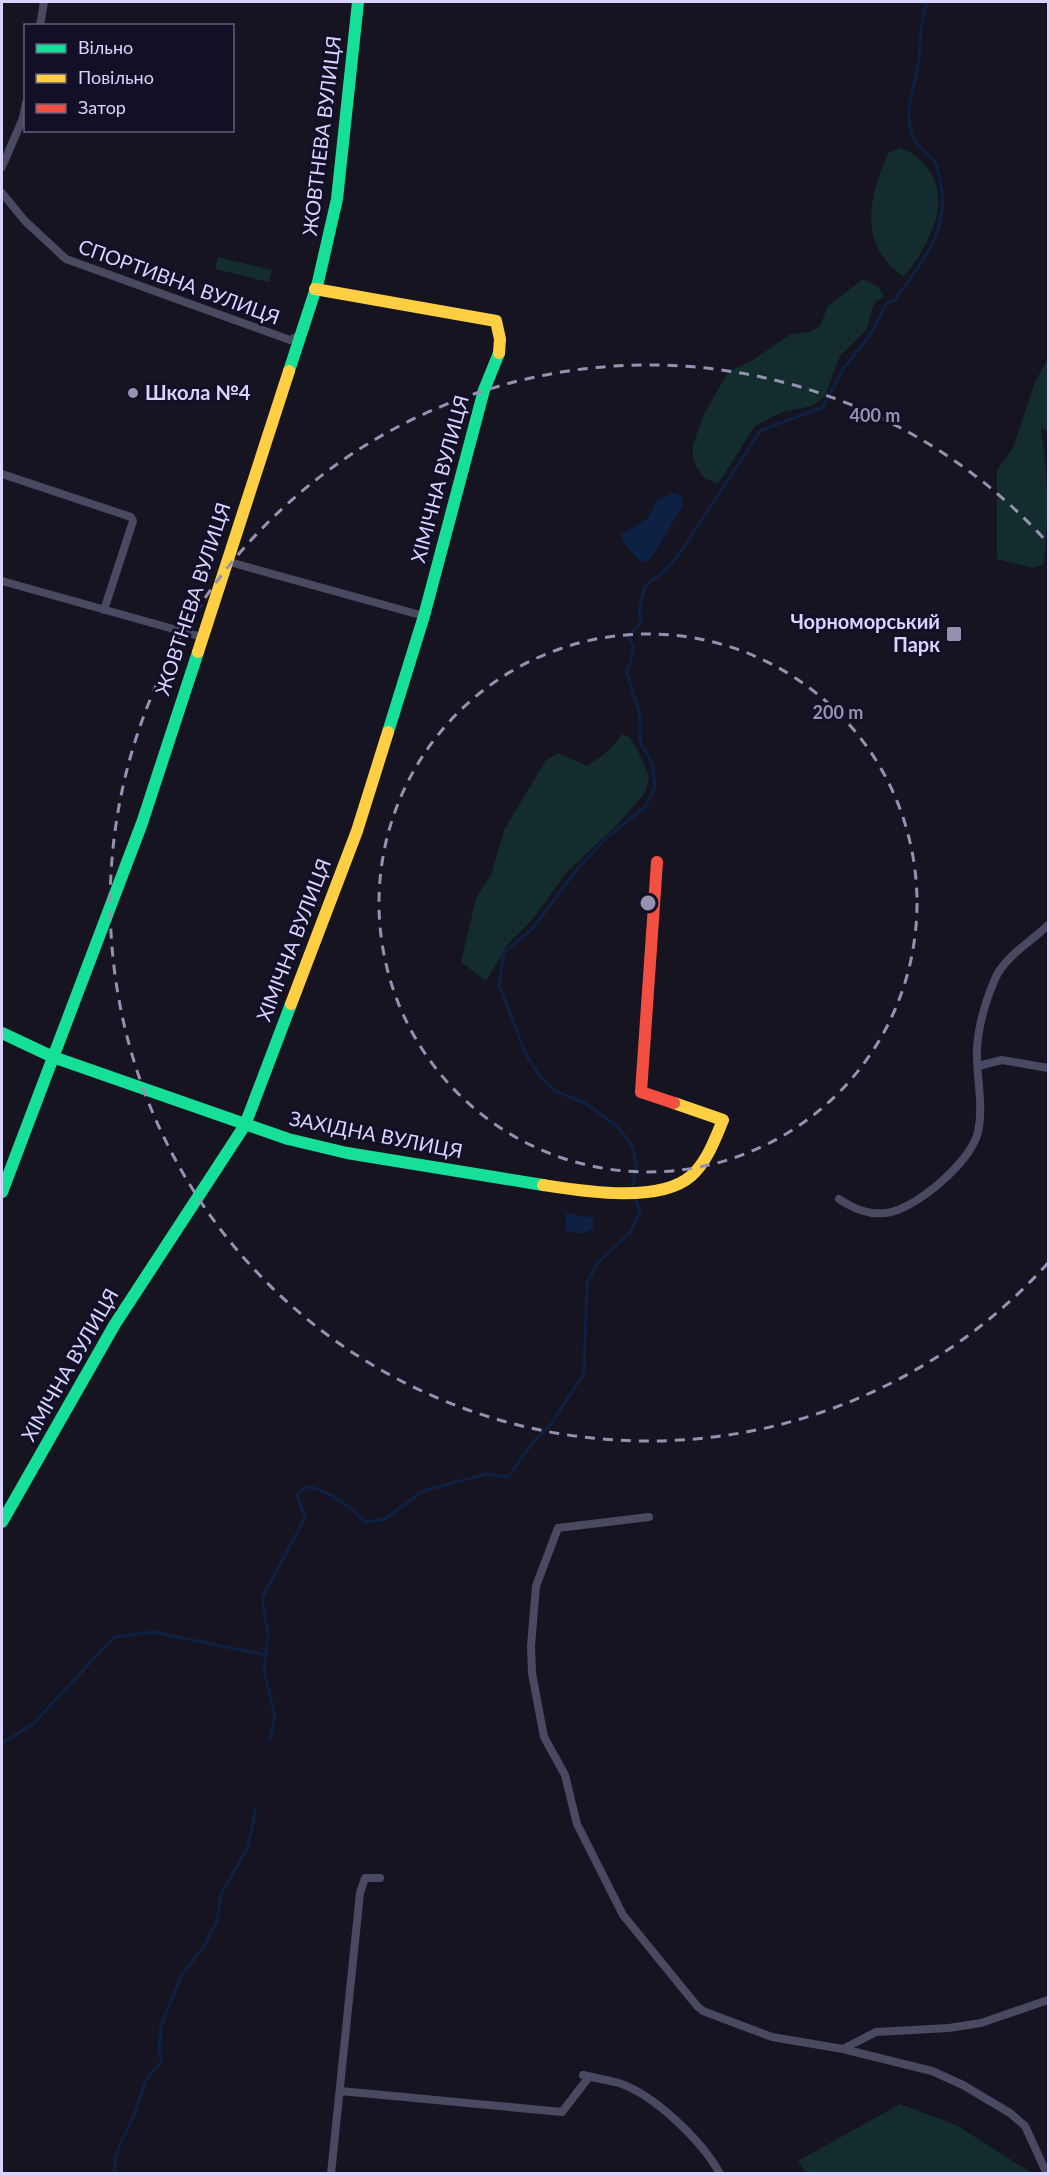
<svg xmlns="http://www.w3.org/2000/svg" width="1050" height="2175" viewBox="0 0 1050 2175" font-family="Lato,sans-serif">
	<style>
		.green { fill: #132c2d }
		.water { fill: #0d2144 }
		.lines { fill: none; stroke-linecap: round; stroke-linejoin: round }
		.stream { stroke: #0d2144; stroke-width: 3 }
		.street { stroke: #4a4962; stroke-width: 8 }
		.fast { stroke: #16e098; stroke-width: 12 }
		.slow { stroke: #ffcf43; stroke-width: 12 }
		.jam { stroke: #f24e42; stroke-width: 12 }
		.ring { fill: none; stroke: #9591b1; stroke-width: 3; stroke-dasharray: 10 8 }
		.poi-dot { fill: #9591b1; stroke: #130f26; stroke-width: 2 }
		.labels { text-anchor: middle; stroke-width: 6; stroke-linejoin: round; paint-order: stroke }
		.street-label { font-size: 20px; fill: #d9d4ff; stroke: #130f26 }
		.poi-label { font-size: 20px; font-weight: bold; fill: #d9d4ff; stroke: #130f26; text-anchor: start }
		.centre { fill: #9591b1; stroke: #130f26; stroke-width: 3 }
		.ring-label { font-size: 18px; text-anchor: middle; font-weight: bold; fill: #9591b1; stroke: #130f26; stroke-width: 6; stroke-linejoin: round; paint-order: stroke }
	</style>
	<rect width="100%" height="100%" fill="#161421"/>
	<!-- green -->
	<path class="green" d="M900 148C911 151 919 158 926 166 955 201 927 247 904 277 857 245 869 198 888 153Z
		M218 257 272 270 269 282 215 269Z
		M863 279 878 286 884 297 876 301 872 308 867 329 840 356 825 396 812 406 782 412 755 426 718 484 704 478 698 469 693 459V445L703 416 728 372 751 361 791 334 810 332 820 326 828 306Z
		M1048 358V432L1041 428C1048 474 1050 519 1043 565L1033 568 997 559V470L1013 448 1035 382Z
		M623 734 630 738 638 751 649 776 645 793 620 822 566 873 532 920 509 943 486 981 461 962 476 898 491 875 504 830 546 760 558 753 587 766 606 753Z
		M900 2104 956 2125 1032 2173H806L798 2161Z"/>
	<!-- water -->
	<path class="water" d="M672 493 681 496 683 506 651 558 642 563 624 544 621 534 647 519 657 500Z
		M566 1213 593 1218V1229L581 1234 565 1231Z"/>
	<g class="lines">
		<!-- stream -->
		<path class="stream" d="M633 1187 636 1167 633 1147 618 1127 585 1103 555 1091 539 1075 525 1053 499 984 504 953 534 927 574 873 606 838 645 807 655 787 652 763 640 742V715L627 673 634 648 628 636 641 624 639 609 645 586 666 570 682 550 760 431 823 407 844 368 870 335 887 303 895 300C920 264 952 229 940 182 939 176 938 169 936 164 929 152 914 146 911 132 904 106 915 88 918 64 921 42 920 23 927 2
			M270 1740 275 1717 264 1670 268 1634 262 1598 305 1518 297 1495 308 1486C332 1493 348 1505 365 1522L385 1519 423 1491 486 1474 508 1477 534 1441 552 1423 584 1373 587 1283 598 1262 630 1233 640 1212 634 1194
			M2 1743 33 1724 114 1637 154 1632 266 1655
			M115 2174C112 2152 126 2135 134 2115 142 2094 143 2077 162 2062L159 2050 161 2026 181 1976 204 1946 217 1921 221 1894 248 1847 256 1807"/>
		<!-- street -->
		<path class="street" d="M40 26 44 2
			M2 167 23 118 26 103
			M2 193 25 221 66 259 290 340 300 335
			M2 474 131 517 133 521 104 610
			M226 561 424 616
			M2 581 202 637
			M978 1066 1002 1060 1048 1068
			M839 1199C854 1209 868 1215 886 1213 915 1210 972 1161 978 1132 984 1105 976 1076 977 1050 978 1027 986 1000 995 979 1004 957 1031 942 1048 925
			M649 1517 558 1528 536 1586 531 1646 532 1673 544 1737 565 1775 577 1824 623 1915 697 2006 703 2011 772 2037 843 2049 876 2032 949 2028 981 2023 1048 2000
			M843 2049 932 2071 963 2085 1010 2113 1025 2126 1047 2174
			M583 2075C595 2078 608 2080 619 2083 655 2095 703 2142 720 2174
			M340 2091 562 2112 589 2077
			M331 2174 360 1893 365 1878H380"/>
		<!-- fast -->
		<path class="fast" d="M289 371 318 282 337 199 358 2
			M388 732 424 616 484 390 499 353
			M2 1033 53 1057 288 1139 347 1153 543 1185
			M2 1192 142 823 198 652
			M2 1522 115 1324 245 1125 291 1004"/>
		<!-- slow -->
		<path class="slow" d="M315 289 496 321 500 339 499 353
			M198 652 289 371
			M291 1004 357 831 388 732
			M543 1185C582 1191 659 1204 691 1176 707 1162 715 1139 723 1120L674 1103"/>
		<!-- jam -->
		<path class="jam" d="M657 862 641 1092 674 1103"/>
	</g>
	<!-- distance rings -->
	<g class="ring">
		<circle cx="648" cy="903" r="269"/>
		<path d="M1048 1263A538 538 0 1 1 1048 543"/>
	</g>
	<!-- markers -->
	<g class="poi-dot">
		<circle cx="133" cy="393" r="6"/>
		<rect x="946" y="626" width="16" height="16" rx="3"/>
	</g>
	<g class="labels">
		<!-- street labels -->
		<g class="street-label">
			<text transform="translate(322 136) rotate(-83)" y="7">ЖОВТНЕВА ВУЛИЦЯ</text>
			<text transform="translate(179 282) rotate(20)" y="7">СПОРТИВНА ВУЛИЦЯ</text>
			<text transform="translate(440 479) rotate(-75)" y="7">ХІМІЧНА ВУЛИЦЯ</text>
			<text transform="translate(193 599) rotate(-72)" y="7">ЖОВТНЕВА ВУЛИЦЯ</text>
			<text transform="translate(294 940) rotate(-69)" y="7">ХІМІЧНА ВУЛИЦЯ</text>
			<text transform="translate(376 1135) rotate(11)" y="7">ЗАХІДНА ВУЛИЦЯ</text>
			<text transform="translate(70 1365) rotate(-60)" y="7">ХІМІЧНА ВУЛИЦЯ</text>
		</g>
		<!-- poi labels -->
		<g class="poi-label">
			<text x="145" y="400">Школа №4</text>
			<text x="940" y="629" text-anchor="end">Чорноморський<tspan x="940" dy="23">Парк</tspan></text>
		</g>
	</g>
	<circle cx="648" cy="903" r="9" class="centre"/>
	<g class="ring-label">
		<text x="875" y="422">400 m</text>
		<text x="838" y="719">200 m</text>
	</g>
	<!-- border -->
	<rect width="1050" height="2175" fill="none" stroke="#d9d4ff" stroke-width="6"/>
	<!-- legend -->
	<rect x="24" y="24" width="210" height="108" fill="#130f26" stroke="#625e7d" stroke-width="1.5"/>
	<rect x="36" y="44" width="30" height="9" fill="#16e098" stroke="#625e7d" stroke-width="1.5"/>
	<text x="78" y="54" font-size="18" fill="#d9d4ff">Вільно</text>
	<rect x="36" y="74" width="30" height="9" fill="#ffcf43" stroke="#625e7d" stroke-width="1.5"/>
	<text x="78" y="84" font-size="18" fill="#d9d4ff">Повільно</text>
	<rect x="36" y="104" width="30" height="9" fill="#f24e42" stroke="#625e7d" stroke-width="1.5"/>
	<text x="78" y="114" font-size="18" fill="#d9d4ff">Затор</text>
</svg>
